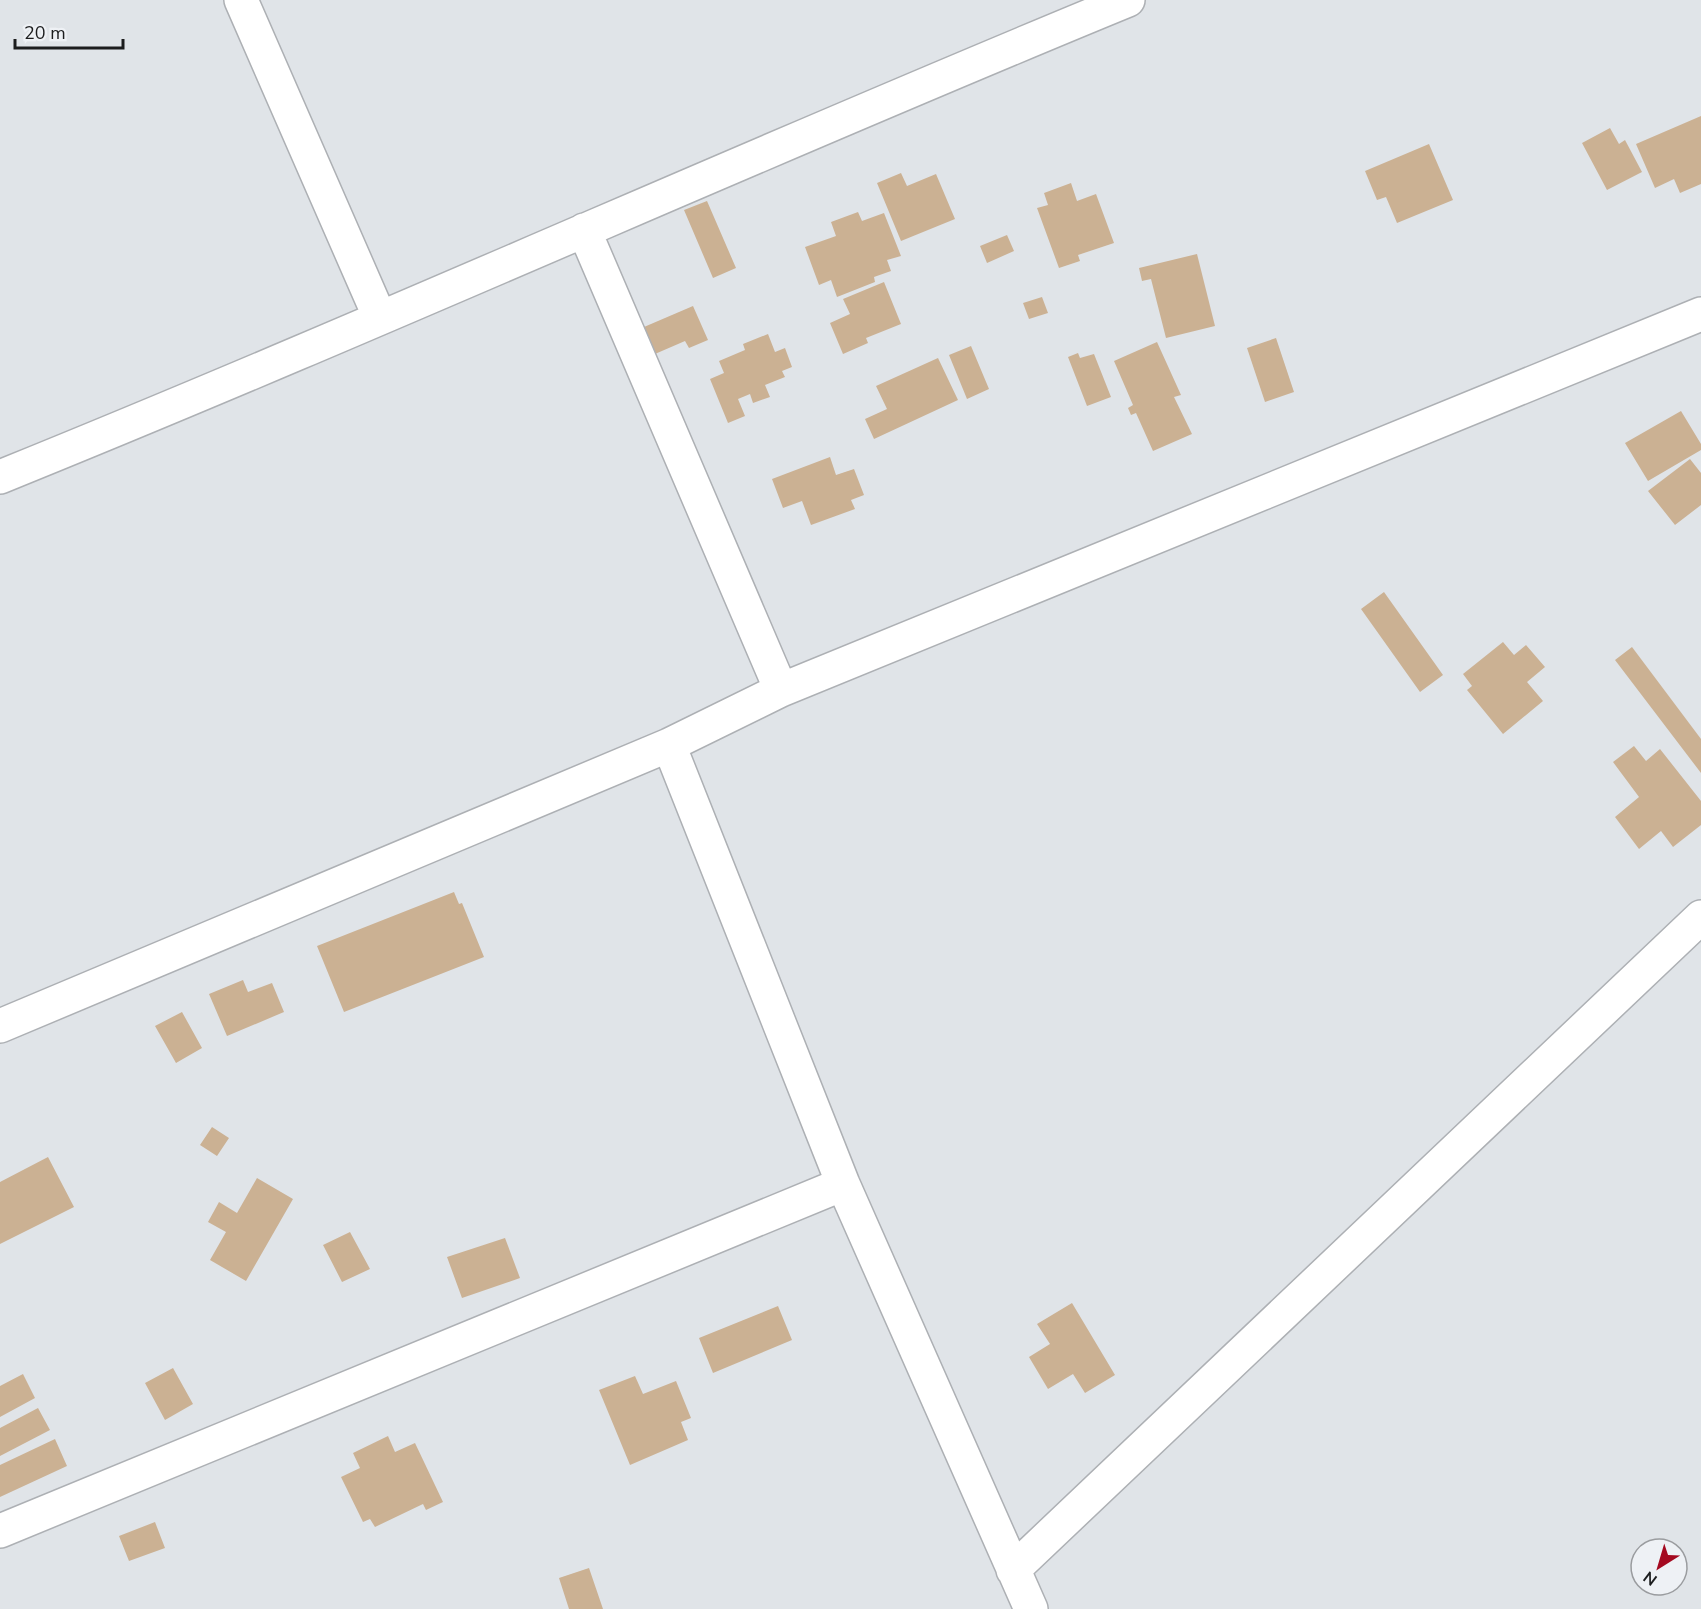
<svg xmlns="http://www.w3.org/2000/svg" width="1701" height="1609" viewBox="0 0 1701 1609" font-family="'Nunito Sans',sans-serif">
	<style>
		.building { fill: #cbb193 }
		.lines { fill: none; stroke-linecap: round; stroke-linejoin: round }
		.minor-casing { stroke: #adb0b4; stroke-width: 36 }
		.minor { stroke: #fff; stroke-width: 33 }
	</style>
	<rect width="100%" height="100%" fill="#e0e4e8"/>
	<!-- building -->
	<path class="building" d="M1701 116V184L1680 193 1674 179 1655 188 1636 144Z
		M1610 128 1619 144 1625 140 1642 172 1607 190 1582 143Z
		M1429 144 1453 200 1397 223 1386 197 1377 200 1365 171Z
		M901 173 907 186 936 174 955 219 901 241 877 183Z
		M1071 183 1077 201 1096 194 1114 243 1078 255 1080 261 1059 268 1037 208 1048 205 1044 193Z
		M707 201 736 268 713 278 684 210Z
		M858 212 862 221 884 213 901 256 887 260 891 271 874 277 875 282 837 297 831 280 819 285 805 247 836 236 831 222Z
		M1007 235 1014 251 987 263 980 246Z
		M1197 254 1215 326 1166 338 1151 279 1142 281 1139 268Z
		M884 282 901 324 866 338 868 343 843 354 830 323 850 314 843 299Z
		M1042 297 1048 313 1029 319 1023 303Z
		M693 306 708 340 689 348 685 341 648 357 637 330Z
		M768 334 775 352 785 348 792 367 782 371 785 377 765 385 770 397 753 403 750 394 738 399 745 416 728 423 710 379 724 373 719 361 745 350 743 344Z
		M1276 338 1294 392 1265 402 1247 348Z
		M1157 342 1181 395 1174 397 1192 434 1153 451 1136 413 1131 415 1128 408 1133 405 1114 361Z
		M971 346 989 389 967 399 949 355Z
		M1078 353 1080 358 1094 354 1111 397 1087 406 1068 357Z
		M938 358 958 400 874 439 865 419 887 409 876 386Z
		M1681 411 1701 444V450L1648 481 1625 443Z
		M830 457 836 475 854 469 864 495 851 500 855 509 811 525 802 501 783 508 772 479Z
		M1690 459 1701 473V505L1675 525 1648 491Z
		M1384 592 1443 675 1420 692 1361 609Z
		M1503 642 1514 655 1526 645 1545 667 1527 682 1543 701 1503 734 1467 690 1472 686 1463 674Z
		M1632 647 1701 739V773L1615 660Z
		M1634 746 1646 761 1660 749 1701 801V825L1673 847 1661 831 1639 849 1615 817 1639 797 1613 762Z
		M454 892 459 904 462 903 484 957 344 1012 317 946Z
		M243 980 248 992 272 983 284 1012 227 1036 209 994Z
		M182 1012 202 1048 176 1063 155 1026Z
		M212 1127 229 1138 217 1156 200 1145Z
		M48 1157 74 1207 0 1244V1182Z
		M257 1178 293 1199 246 1281 210 1260 226 1232 208 1222 219 1202 237 1213Z
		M350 1232 370 1269 342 1282 323 1245Z
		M505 1238 520 1278 462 1298 447 1257Z
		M1072 1303 1115 1375 1085 1393 1073 1374 1048 1389 1029 1357 1050 1344 1037 1324Z
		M778 1306 792 1340 713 1373 699 1338Z
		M173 1368 193 1404 165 1420 145 1383Z
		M23 1374 35 1398 0 1417V1386Z
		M635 1376 643 1394 676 1381 691 1418 681 1422 688 1440 630 1465 599 1390Z
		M38 1408 50 1430 0 1456V1428Z
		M388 1436 395 1452 415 1443 443 1502 426 1510 423 1504 375 1527 370 1519 363 1522 341 1477 360 1468 353 1453Z
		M55 1439 67 1466 0 1497V1465Z
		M155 1522 165 1548 129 1561 119 1536Z
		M589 1568 603 1609H569L559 1578Z"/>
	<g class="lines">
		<defs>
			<path id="minor" d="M241 0 380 318
				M584 230 781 690
				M0 477C378 324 750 155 1128 0
				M669 745 843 1184 1031 1609
				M0 1026 669 745 781 690 1701 314
				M0 1531 843 1184
				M1013 1570 1701 917"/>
		</defs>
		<!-- minor casing -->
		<use href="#minor" class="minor-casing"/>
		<!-- minor -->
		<use href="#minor" class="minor"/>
	</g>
	<!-- north arrow -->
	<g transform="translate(1659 1567) rotate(217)"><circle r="28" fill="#eef1f5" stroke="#9a9c9f" stroke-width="1.5"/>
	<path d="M0-4.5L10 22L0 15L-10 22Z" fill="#a40920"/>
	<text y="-9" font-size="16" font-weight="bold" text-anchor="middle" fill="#1c1d1e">N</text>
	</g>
	<!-- scale -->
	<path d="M15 39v9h108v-9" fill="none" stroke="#1c1d1e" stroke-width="3"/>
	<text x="24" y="39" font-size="18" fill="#1c1d1e" stroke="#eef1f5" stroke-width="4.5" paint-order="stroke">20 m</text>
</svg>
